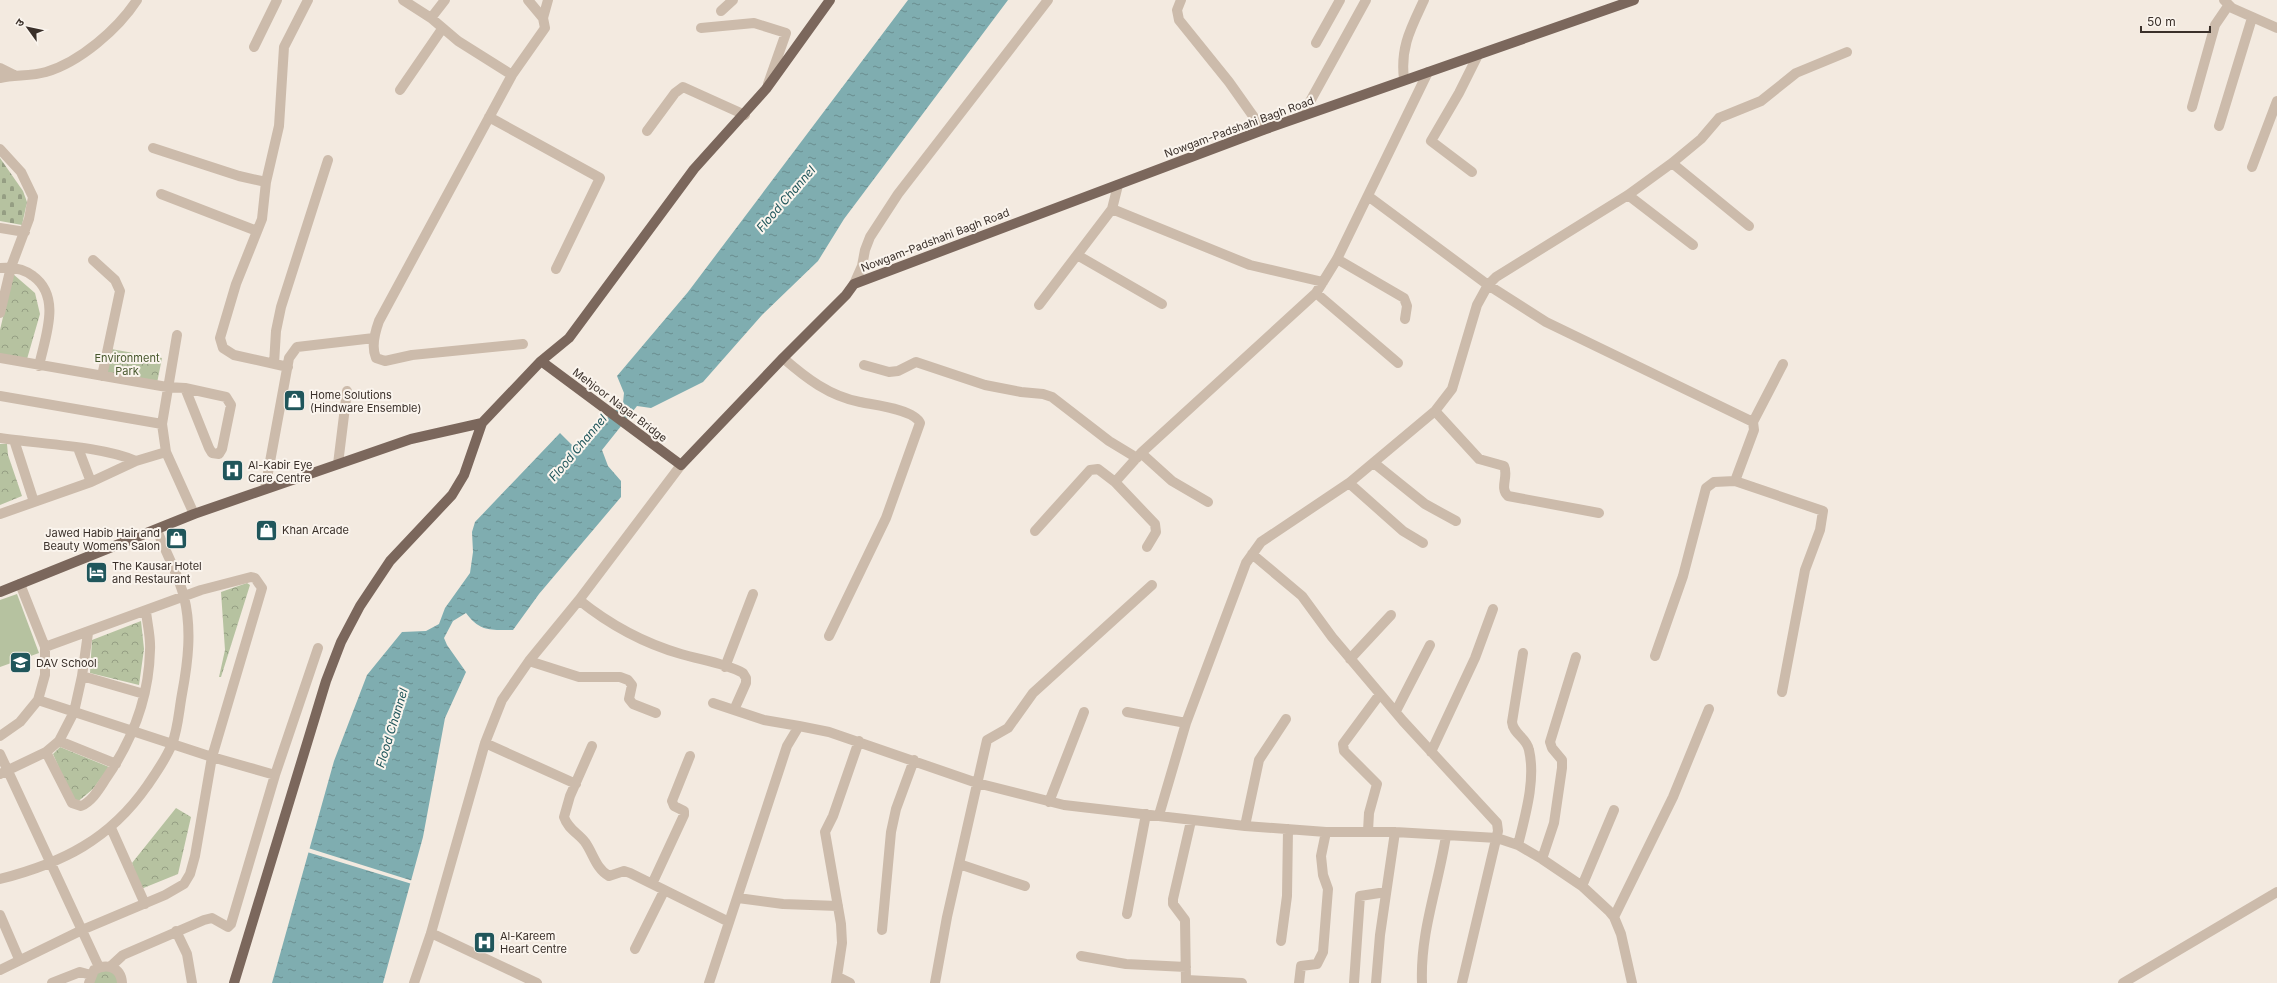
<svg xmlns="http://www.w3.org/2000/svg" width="2277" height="983" viewBox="0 0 2277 983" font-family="Inter,'Noto Sans Devanagari',sans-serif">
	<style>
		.green { fill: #b6c2a0 }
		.forest { fill: url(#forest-crowns) }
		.cemetery { fill: url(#cemetery-stones) }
		.water { fill: url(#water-ripples) }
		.pier { fill: #f3eae0 }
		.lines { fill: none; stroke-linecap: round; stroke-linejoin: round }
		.minor { stroke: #ccbbab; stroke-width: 10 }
		.major { stroke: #7b675c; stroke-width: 10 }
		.labels { text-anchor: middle; stroke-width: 4; stroke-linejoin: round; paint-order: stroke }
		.street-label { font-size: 11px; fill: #3a302a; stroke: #faf4ed }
		.park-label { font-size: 11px; fill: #48582e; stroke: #faf4ed }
		.poi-label { font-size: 11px; fill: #3a302a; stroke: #faf4ed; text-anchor: start }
		.water-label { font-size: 12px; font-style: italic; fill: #20565b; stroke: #faf4ed }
	</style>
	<defs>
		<pattern id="forest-crowns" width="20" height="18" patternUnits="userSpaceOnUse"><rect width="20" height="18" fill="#b6c2a0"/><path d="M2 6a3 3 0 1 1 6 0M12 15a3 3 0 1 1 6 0" fill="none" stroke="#959e83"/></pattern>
		<pattern id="cemetery-stones" width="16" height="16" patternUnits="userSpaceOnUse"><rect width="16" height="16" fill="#b6c2a0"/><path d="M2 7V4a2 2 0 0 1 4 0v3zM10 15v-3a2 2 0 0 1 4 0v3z" fill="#959e83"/></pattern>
		<pattern id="water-ripples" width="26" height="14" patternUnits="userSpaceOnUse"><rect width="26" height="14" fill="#7fadb0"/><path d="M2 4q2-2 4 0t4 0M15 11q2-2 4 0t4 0" fill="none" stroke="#698d8f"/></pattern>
	</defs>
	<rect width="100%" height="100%" fill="#f3eae0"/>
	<!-- green -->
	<path class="green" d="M17 594 39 653 0 667V600Z"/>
	<!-- forest -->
	<path class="forest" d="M13 274 35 293 40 314 27 359 0 355V330Z
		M111 349 162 358 157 383 104 374Z
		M0 444H7L8 455 22 496 0 505Z
		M247 583 250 585 221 677H219L225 650 221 592Z
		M141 621 144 649 139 685 90 673 92 640Z
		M60 747 109 767 93 789 75 804 53 754Z
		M176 808 191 817 178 874 141 889 132 863Z
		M102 969 115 973 119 983H91L92 978Z"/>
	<!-- cemetery -->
	<path class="cemetery" d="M0 158 23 191 27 202 22 225 0 221Z"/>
	<!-- water -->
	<path class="water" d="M908 0H1008L844 219 818 261 762 315 703 382 651 408 637 406 602 450 608 466 621 481V497L539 594 513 630C491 630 480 632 466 613L453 621 444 638 447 645 466 672 445 718 423 837 383 983H272L334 761 367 675 402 632 426 631 439 624 445 608 470 573 473 552 472 532 475 522 560 433 575 448 623 403 624 393 617 376 688 292Z"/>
	<!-- pier -->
	<path class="pier" d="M308 848 413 881 412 884 307 852Z"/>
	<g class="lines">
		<!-- minor -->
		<path class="minor" d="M403 0 431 18 458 41 512 75
			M1181 0 1177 10 1179 20 1229 82 1263 130
			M2224 0 2232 8 2277 28
			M721 11 733 0
			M431 18 445 0
			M543 18 548 0
			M701 28 754 23 786 33 768 84
			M1316 43 1340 0
			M254 47 277 0
			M0 68 14 75
			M0 78C15 75 32 76 46 72 80 62 118 29 137 0
			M1404 79C1400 47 1411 28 1424 0
			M400 90 442 29
			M2192 107 2215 25 2228 6
			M1302 116 1366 0
			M489 117 600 178 556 269
			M2219 126 2252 18
			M647 131 675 93 683 87 745 115
			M153 148 239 176 266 182
			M0 149 21 172 33 197 29 219 11 267 0 313
			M1672 163 1749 226
			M2252 167 2277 101
			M1472 172 1431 141 1459 93 1478 55
			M161 194 257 231
			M1628 195 1693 245
			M1368 196 1488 285 1546 322 1753 422 1754 430 1735 481 1714 482 1706 488 1683 576 1655 656
			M1112 209 1250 265 1323 282
			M0 228 25 232
			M1077 255 1162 304
			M1337 259 1404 298 1407 306 1405 319
			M93 260 115 280 120 291 102 376
			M0 268C12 267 23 268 33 276 62 297 45 337 39 366
			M854 284 862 266 865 250 870 237 898 194 1048 0
			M1316 293 1398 363
			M1039 305 1112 209 1118 185
			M177 335 162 424 166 452 194 514
			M523 344 412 355 385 361 376 358C371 347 375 332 379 321L512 75 545 28 543 18 528 0
			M0 358 167 387 185 388 226 397 231 405 222 449 219 454 212 453 209 448 185 388
			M783 358C806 378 829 396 860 402 874 405 914 409 920 423L886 518 829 636
			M274 364 276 331 281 307 328 160
			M864 365 889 372 898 371 916 362 985 385 1021 392 1043 394 1052 397 1109 441 1137 458
			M288 367 234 355 223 348 220 338 236 284 262 219 266 182 279 126 284 47 308 0
			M0 396 162 424
			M1435 411 1479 459 1504 466C1509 476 1499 488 1508 496L1599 513
			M1753 422 1783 364
			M0 438C39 444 102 446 136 461
			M14 440 34 502
			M78 448 91 482
			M1141 453 1172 481 1208 502
			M1374 463 1425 504 1456 521
			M338 464 347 391
			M1735 481 1823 511 1820 530 1805 570 1782 692
			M1115 482 1155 524 1156 532 1147 547
			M1349 483 1403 531 1423 543
			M265 489 289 358 297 347 374 338
			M0 514 91 482 136 461 166 452
			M1035 531 1090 470 1098 469 1115 482 1141 453 1316 293 1337 259 1428 72
			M1252 554 1302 596 1332 637 1403 721 1497 823 1498 831 1462 983
			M579 600C610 625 643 643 681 654 701 660 725 663 743 673L746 678V683L734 710
			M1350 659 1391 615
			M529 661 579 677H620L628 680 632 685 629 699 633 704 656 713
			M725 667 753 594
			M82 676 144 694
			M38 700 212 757 275 775
			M713 703 764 720 799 726
			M1396 711 1430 645
			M1127 712 1186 723
			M0 736 20 722 38 700 45 675V647L20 584
			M59 741 116 764
			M485 743 576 784
			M592 746 570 796 564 817C568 829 578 833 585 842 593 853 596 869 609 876L624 871 630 873 729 922
			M46 752 72 803 81 806C93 801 100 787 107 777 133 739 149 697 150 650 151 638 147 623 146 611
			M1431 752 1475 658 1493 609
			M0 754 99 967
			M0 774 46 752 59 741 74 712 82 676 88 633
			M1049 802 1084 712
			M1159 815 1186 723 1246 563 1261 542 1349 483 1435 411 1452 389 1477 305 1488 285 1496 277 1628 195 1672 163 1701 139 1719 118 1761 101 1796 73 1847 52
			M1245 826 1259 760 1286 719
			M111 828 145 904
			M1368 831 1369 813 1377 784 1344 751 1343 744 1380 694
			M1518 845C1525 816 1536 780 1529 750 1527 738 1513 734 1512 722L1523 653
			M1542 859 1554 823 1562 768V760L1552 748 1550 742 1576 657
			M959 864 1025 886
			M0 879C63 863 110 839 147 786 156 773 166 759 172 744 178 729 179 710 182 694 188 662 192 629 184 597 179 576 165 551 157 530
			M652 884 684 815V811L674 806 672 801 690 756
			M1582 886 1614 810
			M738 898 783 904 838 906
			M1127 914 1146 814
			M0 915 19 959
			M1614 917 1673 797 1709 709
			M882 930 891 832 896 809 914 760
			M176 931 187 954 192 983
			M431 933 537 983
			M1281 941 1287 896 1288 829
			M635 949 664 891
			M1081 956 1126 964 1186 967
			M110 967 123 955 204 920 212 918 228 927 231 924 275 775 318 648
			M0 970 82 930 165 895 184 884 190 874 195 856 212 757 262 588 255 578 251 577 201 590 45 647
			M838 977 850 983
			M1187 980 1242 983
			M52 983 80 972 91 975
			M89 983 94 970C107 963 121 967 122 983
			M414 983 431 933 485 743 502 700 529 661 579 600 681 465
			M709 983 787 746 799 726 829 732 977 783 1064 805 1245 826 1326 832H1395L1497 838 1518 845 1542 859 1582 886 1609 911 1614 917 1621 934 1632 983
			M836 983 842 943 841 924 825 832 833 816 859 741
			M935 983 947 917 987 740 1008 728 1033 693 1152 585
			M1186 983 1185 920 1173 904V899L1191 821
			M1299 983 1301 966 1317 964 1323 952 1328 889 1323 875 1321 856 1326 832
			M1354 983 1360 896 1386 892
			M1376 983 1380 935 1395 832
			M1422 983C1420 932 1438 887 1446 836
			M2123 983 2277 892"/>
		<!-- major -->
		<path class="major" d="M541 361 681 465 783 358 846 295 854 284 1263 130 1634 0
			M0 592 194 514 411 439 482 423 541 361 569 338 694 169 766 89 830 0
			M234 983 326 681 341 642 360 606 390 561 452 495 464 475 482 423"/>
	</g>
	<!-- icons -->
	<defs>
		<symbol id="shop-square" viewBox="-11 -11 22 22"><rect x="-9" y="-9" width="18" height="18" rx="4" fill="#20565b" stroke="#faf4ed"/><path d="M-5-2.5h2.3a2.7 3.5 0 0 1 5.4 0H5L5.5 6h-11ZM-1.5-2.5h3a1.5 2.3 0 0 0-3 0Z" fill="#fff"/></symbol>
		<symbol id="hospital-square" viewBox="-11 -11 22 22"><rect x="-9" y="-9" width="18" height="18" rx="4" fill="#20565b" stroke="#faf4ed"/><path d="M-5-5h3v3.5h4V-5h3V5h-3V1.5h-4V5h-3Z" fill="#fff"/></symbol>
		<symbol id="hotel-square" viewBox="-11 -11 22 22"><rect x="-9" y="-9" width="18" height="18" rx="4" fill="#20565b" stroke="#faf4ed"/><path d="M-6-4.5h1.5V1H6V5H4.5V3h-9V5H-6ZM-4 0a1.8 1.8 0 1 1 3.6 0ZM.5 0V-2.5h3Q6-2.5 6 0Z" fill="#fff"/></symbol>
		<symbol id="school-square" viewBox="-11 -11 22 22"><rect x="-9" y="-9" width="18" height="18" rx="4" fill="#20565b" stroke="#faf4ed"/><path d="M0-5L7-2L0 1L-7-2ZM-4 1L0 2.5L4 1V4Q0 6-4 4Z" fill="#fff"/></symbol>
	</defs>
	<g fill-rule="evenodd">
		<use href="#shop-square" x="282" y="388" width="25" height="25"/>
		<use href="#hospital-square" x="220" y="458" width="25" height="25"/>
		<use href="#shop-square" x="254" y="518" width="25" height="25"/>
		<use href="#shop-square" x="164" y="526" width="25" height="25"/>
		<use href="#hotel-square" x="84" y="560" width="25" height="25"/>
		<use href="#school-square" x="8" y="650" width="25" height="25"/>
		<use href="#hospital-square" x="472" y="930" width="25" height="25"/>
	</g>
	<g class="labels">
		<!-- street labels -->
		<g class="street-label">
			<text transform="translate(1239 127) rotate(-20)" y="4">Nowgam-Padshahi Bagh Road</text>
			<text transform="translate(935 240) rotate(-21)" y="4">Nowgam-Padshahi Bagh Road</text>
			<text transform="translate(620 405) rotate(37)" y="4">Mehjoor Nagar Bridge</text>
		</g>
		<!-- park labels -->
		<g class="park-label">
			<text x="127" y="362">Environment<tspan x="127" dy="13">Park</tspan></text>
		</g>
		<!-- poi labels -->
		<g class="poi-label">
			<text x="310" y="399">Home Solutions<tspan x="310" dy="13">(Hindware Ensemble)</tspan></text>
			<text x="248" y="469">Al-Kabir Eye<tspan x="248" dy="13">Care Centre</tspan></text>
			<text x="282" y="534">Khan Arcade</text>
			<text x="160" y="537" text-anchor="end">Jawed Habib Hair and<tspan x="160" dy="13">Beauty Womens Salon</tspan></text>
			<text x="112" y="570">The Kausar Hotel<tspan x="112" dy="13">and Restaurant</tspan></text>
			<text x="36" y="667">DAV School</text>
			<text x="500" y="940">Al-Kareem<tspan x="500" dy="13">Heart Centre</tspan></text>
		</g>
		<!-- water labels -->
		<g class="water-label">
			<text transform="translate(786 199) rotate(-49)" y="4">Flood Channel</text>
			<text transform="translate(578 448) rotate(-50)" y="4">Flood Channel</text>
			<text transform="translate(392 728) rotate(-73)" y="4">Flood Channel</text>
		</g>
	</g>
	<!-- north arrow -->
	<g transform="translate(28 28) rotate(303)" stroke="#faf4ed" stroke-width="3" paint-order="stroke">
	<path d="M0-3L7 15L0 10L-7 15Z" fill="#3a302a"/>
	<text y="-6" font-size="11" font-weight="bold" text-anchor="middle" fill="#3a302a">उ</text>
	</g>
	<!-- scale -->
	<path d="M2141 26v6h69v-6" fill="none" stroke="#3a302a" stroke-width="2"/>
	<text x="2147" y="26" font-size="12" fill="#3a302a" stroke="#faf4ed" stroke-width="3" paint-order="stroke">50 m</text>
</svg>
